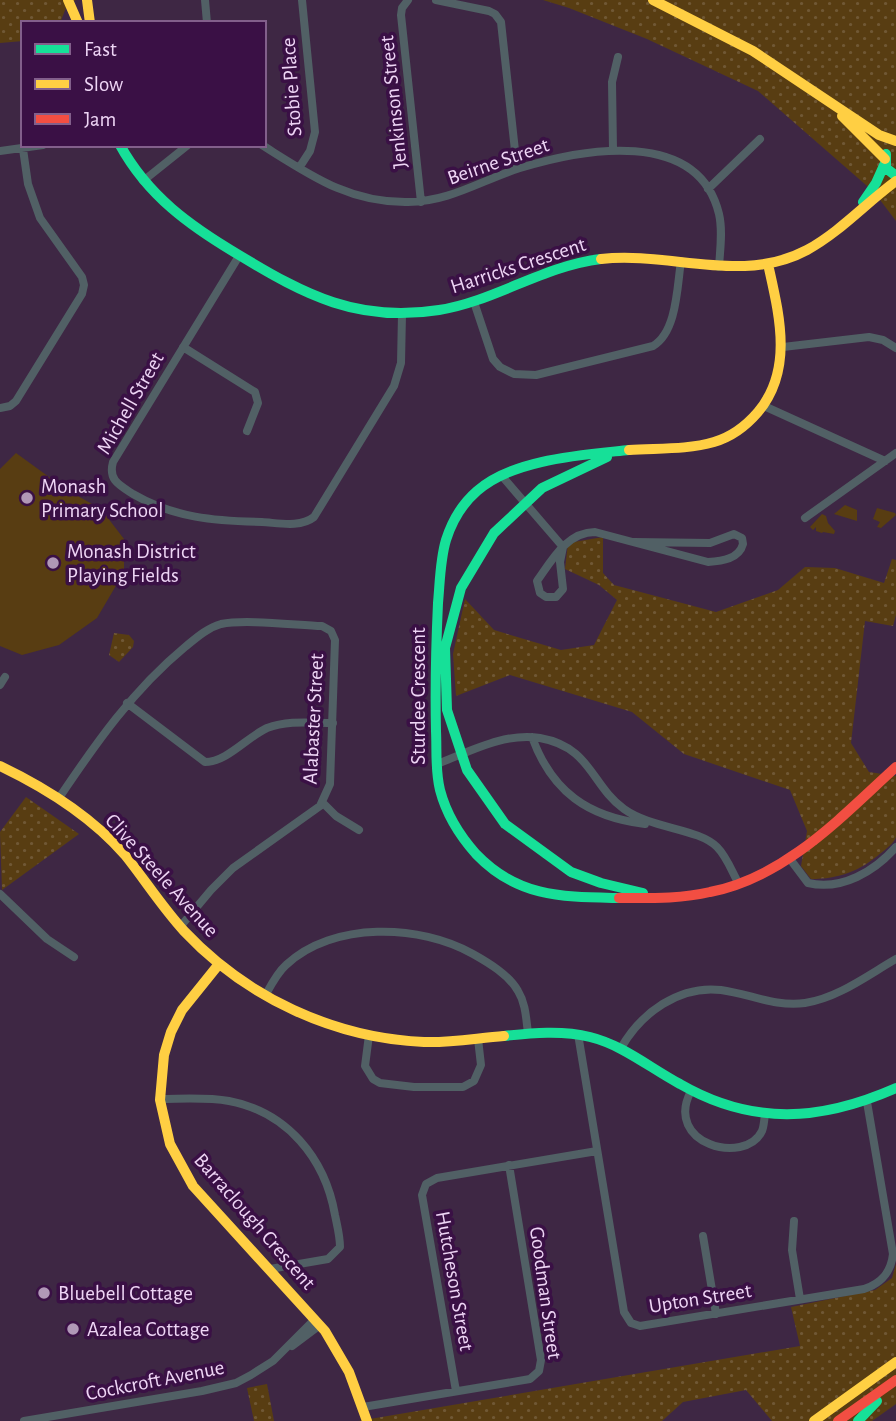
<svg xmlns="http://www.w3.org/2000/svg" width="896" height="1421" viewBox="0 0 896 1421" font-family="'Alegreya Sans',sans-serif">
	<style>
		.green { fill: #583d12 }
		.park { fill: url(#park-dots) }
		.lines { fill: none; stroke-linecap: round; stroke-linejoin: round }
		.street { stroke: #516065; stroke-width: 8 }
		.fast { stroke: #16e098; stroke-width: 10 }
		.slow { stroke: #ffcf43; stroke-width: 10 }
		.jam { stroke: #f24e42; stroke-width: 10 }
		.poi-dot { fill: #b098b7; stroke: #3a1045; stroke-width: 2.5 }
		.labels { text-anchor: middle; stroke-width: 7; stroke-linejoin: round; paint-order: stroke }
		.street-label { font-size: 21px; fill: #eed5f5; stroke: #3a1045 }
		.poi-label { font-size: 21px; fill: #eed5f5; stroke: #3a1045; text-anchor: start }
	</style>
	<defs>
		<pattern id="park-dots" width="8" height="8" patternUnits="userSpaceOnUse" patternTransform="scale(1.75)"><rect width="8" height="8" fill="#583d12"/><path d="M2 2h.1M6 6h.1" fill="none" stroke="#705835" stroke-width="1.8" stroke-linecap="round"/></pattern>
	</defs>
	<rect width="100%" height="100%" fill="#3e2744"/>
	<!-- green -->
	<path class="green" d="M16 453 67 490 101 509 124 539V572L97 618 59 645 22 655 0 646V469Z
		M845 505 857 510V521L834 514Z
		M877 508 895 513 896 515 881 528 877 527 880 522 873 519Z
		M822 514 826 516 828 523 835 531 834 534 823 532 822 533 816 531V527L813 530 810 527Z"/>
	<!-- park -->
	<path class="park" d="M0 0H76L67 5 60 23H23V41L0 43Z
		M543 0H896V221L874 192 758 91 647 39 569 8Z
		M603 537V573L614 585 716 612 778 590 805 567 835 568 884 583 892 559 896 560V615L893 626 865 621 851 743 869 772 896 776C896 790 896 825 896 837 894 843 886 849 881 853 860 871 839 879 811 879L801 866 807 831 790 790 684 754 632 712 510 675 456 696 453 654 465 599 494 630 561 650 594 645 617 600 599 585 565 569 568 543Z
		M114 633 129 635 134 641 133 647 119 662 109 655Z
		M26 797 79 834 2 890 0 832Z
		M896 1264V1404L872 1421H772L746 1390 683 1402 662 1421H358L800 1346 791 1307 875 1290 892 1278Z
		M267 1384 274 1421H254L247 1388Z"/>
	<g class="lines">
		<!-- street -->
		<path class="street" d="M205 0 207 23
			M408 0 402 8 401 15 421 202
			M436 0 489 11 495 14 501 22 517 169
			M262 145C310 175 349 203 408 202 449 202 482 180 520 168 582 149 698 127 719 214 723 231 720 250 719 267
			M613 150 612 82 618 57
			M0 151 43 145
			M299 168 310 151 315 132 302 0
			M143 181 188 145
			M708 189 760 139
			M239 256 113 462C108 480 119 485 133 494 174 518 215 521 262 522 279 523 300 528 314 517L394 386 401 363 402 314
			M474 302 493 359 500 367 514 374 536 375 653 346C677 332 677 287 681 261
			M183 347 255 392 258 403 247 431
			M783 347 869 337 883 340 896 348
			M764 406 885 461
			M0 408 10 406 16 401 82 294 84 285 82 277 40 218 28 184 23 149
			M501 475 563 547
			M805 518 896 453
			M563 547 560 562 563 589 556 597H546L540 593 537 581C552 560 567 532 595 532L708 562C722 561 739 559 743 544L742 538 734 534 710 543 634 542
			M0 685 5 677
			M127 703 205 762C227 762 247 737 267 728 288 720 311 723 333 723
			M532 737C552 792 588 817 645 824
			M437 764C469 752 505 732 540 738 591 747 591 785 624 809 652 829 698 828 717 847 727 857 732 872 739 884
			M59 798C96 743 133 690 185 647 196 638 207 628 221 624 245 619 295 625 322 626L331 631 335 640 330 784 320 806 233 868 211 890 180 927
			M323 803 336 816 359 830
			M790 859 808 883C842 891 875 871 896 847
			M0 894 47 939 74 957
			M265 996C271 985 277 973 286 965 333 921 420 924 473 954 489 963 509 975 518 991 526 1004 526 1019 528 1033
			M578 1034 624 1312 631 1323 640 1326 864 1289C882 1283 891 1272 893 1254L867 1102
			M369 1035 365 1066 373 1079 380 1083 414 1087H463L474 1081 481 1065 478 1039
			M621 1048C641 1013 679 985 721 990 750 994 775 1007 805 1003 838 998 868 975 896 959
			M691 1091C663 1144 745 1166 762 1131 764 1126 764 1120 765 1115
			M159 1099C182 1099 206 1097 229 1101 287 1112 325 1158 335 1215 337 1225 340 1236 340 1247L328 1259 270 1269
			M794 1221 792 1250 800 1299
			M703 1236 716 1314
			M292 1346 320 1325
			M456 1391 422 1195 426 1184 437 1178 597 1151
			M363 1407 530 1379 539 1371 541 1360 509 1165
			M24 1421 202 1391 236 1383 251 1375 273 1361 315 1319"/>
		<!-- fast -->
		<path class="fast" d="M120 145C148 196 190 226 239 255 305 295 358 323 439 310 495 301 543 266 601 259
			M886 154V168L896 176
			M863 202 876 183 885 163
			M607 457 542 488 494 533 461 588 445 648 447 710 467 770 505 824 571 872 601 883 643 893
			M619 898C563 897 518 898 476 854 460 836 446 813 440 790 435 770 437 751 436 731 435 689 436 646 438 603 440 582 440 560 446 540 452 521 462 504 477 491 513 459 582 455 629 450
			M504 1036C532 1033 562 1030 590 1037 623 1045 650 1068 680 1084 753 1126 821 1121 896 1088
			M858 1421 877 1401"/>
		<!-- slow -->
		<path class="slow" d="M68 0 78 23
			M87 0 90 23
			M653 0 753 51 879 135 896 141
			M842 116 885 159
			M601 259C670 251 742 285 807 250 840 232 866 203 896 181
			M629 450C657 448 687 450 714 442 731 437 746 426 758 412 794 369 779 314 768 264
			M0 766C46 788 91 816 125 855 145 880 162 907 184 931 246 997 333 1038 424 1042 451 1043 477 1038 504 1036
			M219 964 182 1010 171 1032 164 1055 160 1100 170 1144 193 1186 325 1331 349 1372 367 1421
			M814 1421 896 1362"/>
		<!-- jam -->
		<path class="jam" d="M619 898C649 898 680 899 710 892 786 877 841 817 896 767
			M838 1421 896 1380"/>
	</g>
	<!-- markers -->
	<g class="poi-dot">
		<circle cx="27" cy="498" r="7"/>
		<circle cx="53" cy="563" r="7"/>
		<circle cx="44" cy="1293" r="7"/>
		<circle cx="73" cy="1329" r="7"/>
	</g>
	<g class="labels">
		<!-- street labels -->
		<g class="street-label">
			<text transform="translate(291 87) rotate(-94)" y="7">Stobie Place</text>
			<text transform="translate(393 102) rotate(-96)" y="7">Jenkinson Street</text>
			<text transform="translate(498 161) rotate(-19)" y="7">Beirne Street</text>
			<text transform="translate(518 265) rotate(-18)" y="7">Harricks Crescent</text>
			<text transform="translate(130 403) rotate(-60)" y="7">Michell Street</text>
			<text transform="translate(418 696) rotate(-90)" y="7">Sturdee Crescent</text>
			<text transform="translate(313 719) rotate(-87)" y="7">Alabaster Street</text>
			<text transform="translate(162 875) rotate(48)" y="7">Clive Steele Avenue</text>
			<text transform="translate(255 1221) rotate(49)" y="7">Barraclough Crescent</text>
			<text transform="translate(455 1281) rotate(80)" y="7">Hutcheson Street</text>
			<text transform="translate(546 1293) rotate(82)" y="7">Goodman Street</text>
			<text transform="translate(700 1298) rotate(-9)" y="7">Upton Street</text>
			<text transform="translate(155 1380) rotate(-11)" y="7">Cockcroft Avenue</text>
		</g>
		<!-- poi labels -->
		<g class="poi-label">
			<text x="41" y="493">Monash<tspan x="41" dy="24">Primary School</tspan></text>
			<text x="67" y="558">Monash District<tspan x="67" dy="24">Playing Fields</tspan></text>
			<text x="58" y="1300">Bluebell Cottage</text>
			<text x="87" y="1336">Azalea Cottage</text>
		</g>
	</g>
	<!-- legend -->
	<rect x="21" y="21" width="245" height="126" fill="#3a1045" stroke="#825f8b" stroke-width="2"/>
	<rect x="35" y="44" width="35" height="10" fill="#16e098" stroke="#825f8b" stroke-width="2"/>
	<text x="84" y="56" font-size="21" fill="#eed5f5">Fast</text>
	<rect x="35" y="79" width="35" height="10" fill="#ffcf43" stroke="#825f8b" stroke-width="2"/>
	<text x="84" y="91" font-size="21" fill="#eed5f5">Slow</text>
	<rect x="35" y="114" width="35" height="10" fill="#f24e42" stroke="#825f8b" stroke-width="2"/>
	<text x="84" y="126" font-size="21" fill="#eed5f5">Jam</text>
</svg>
